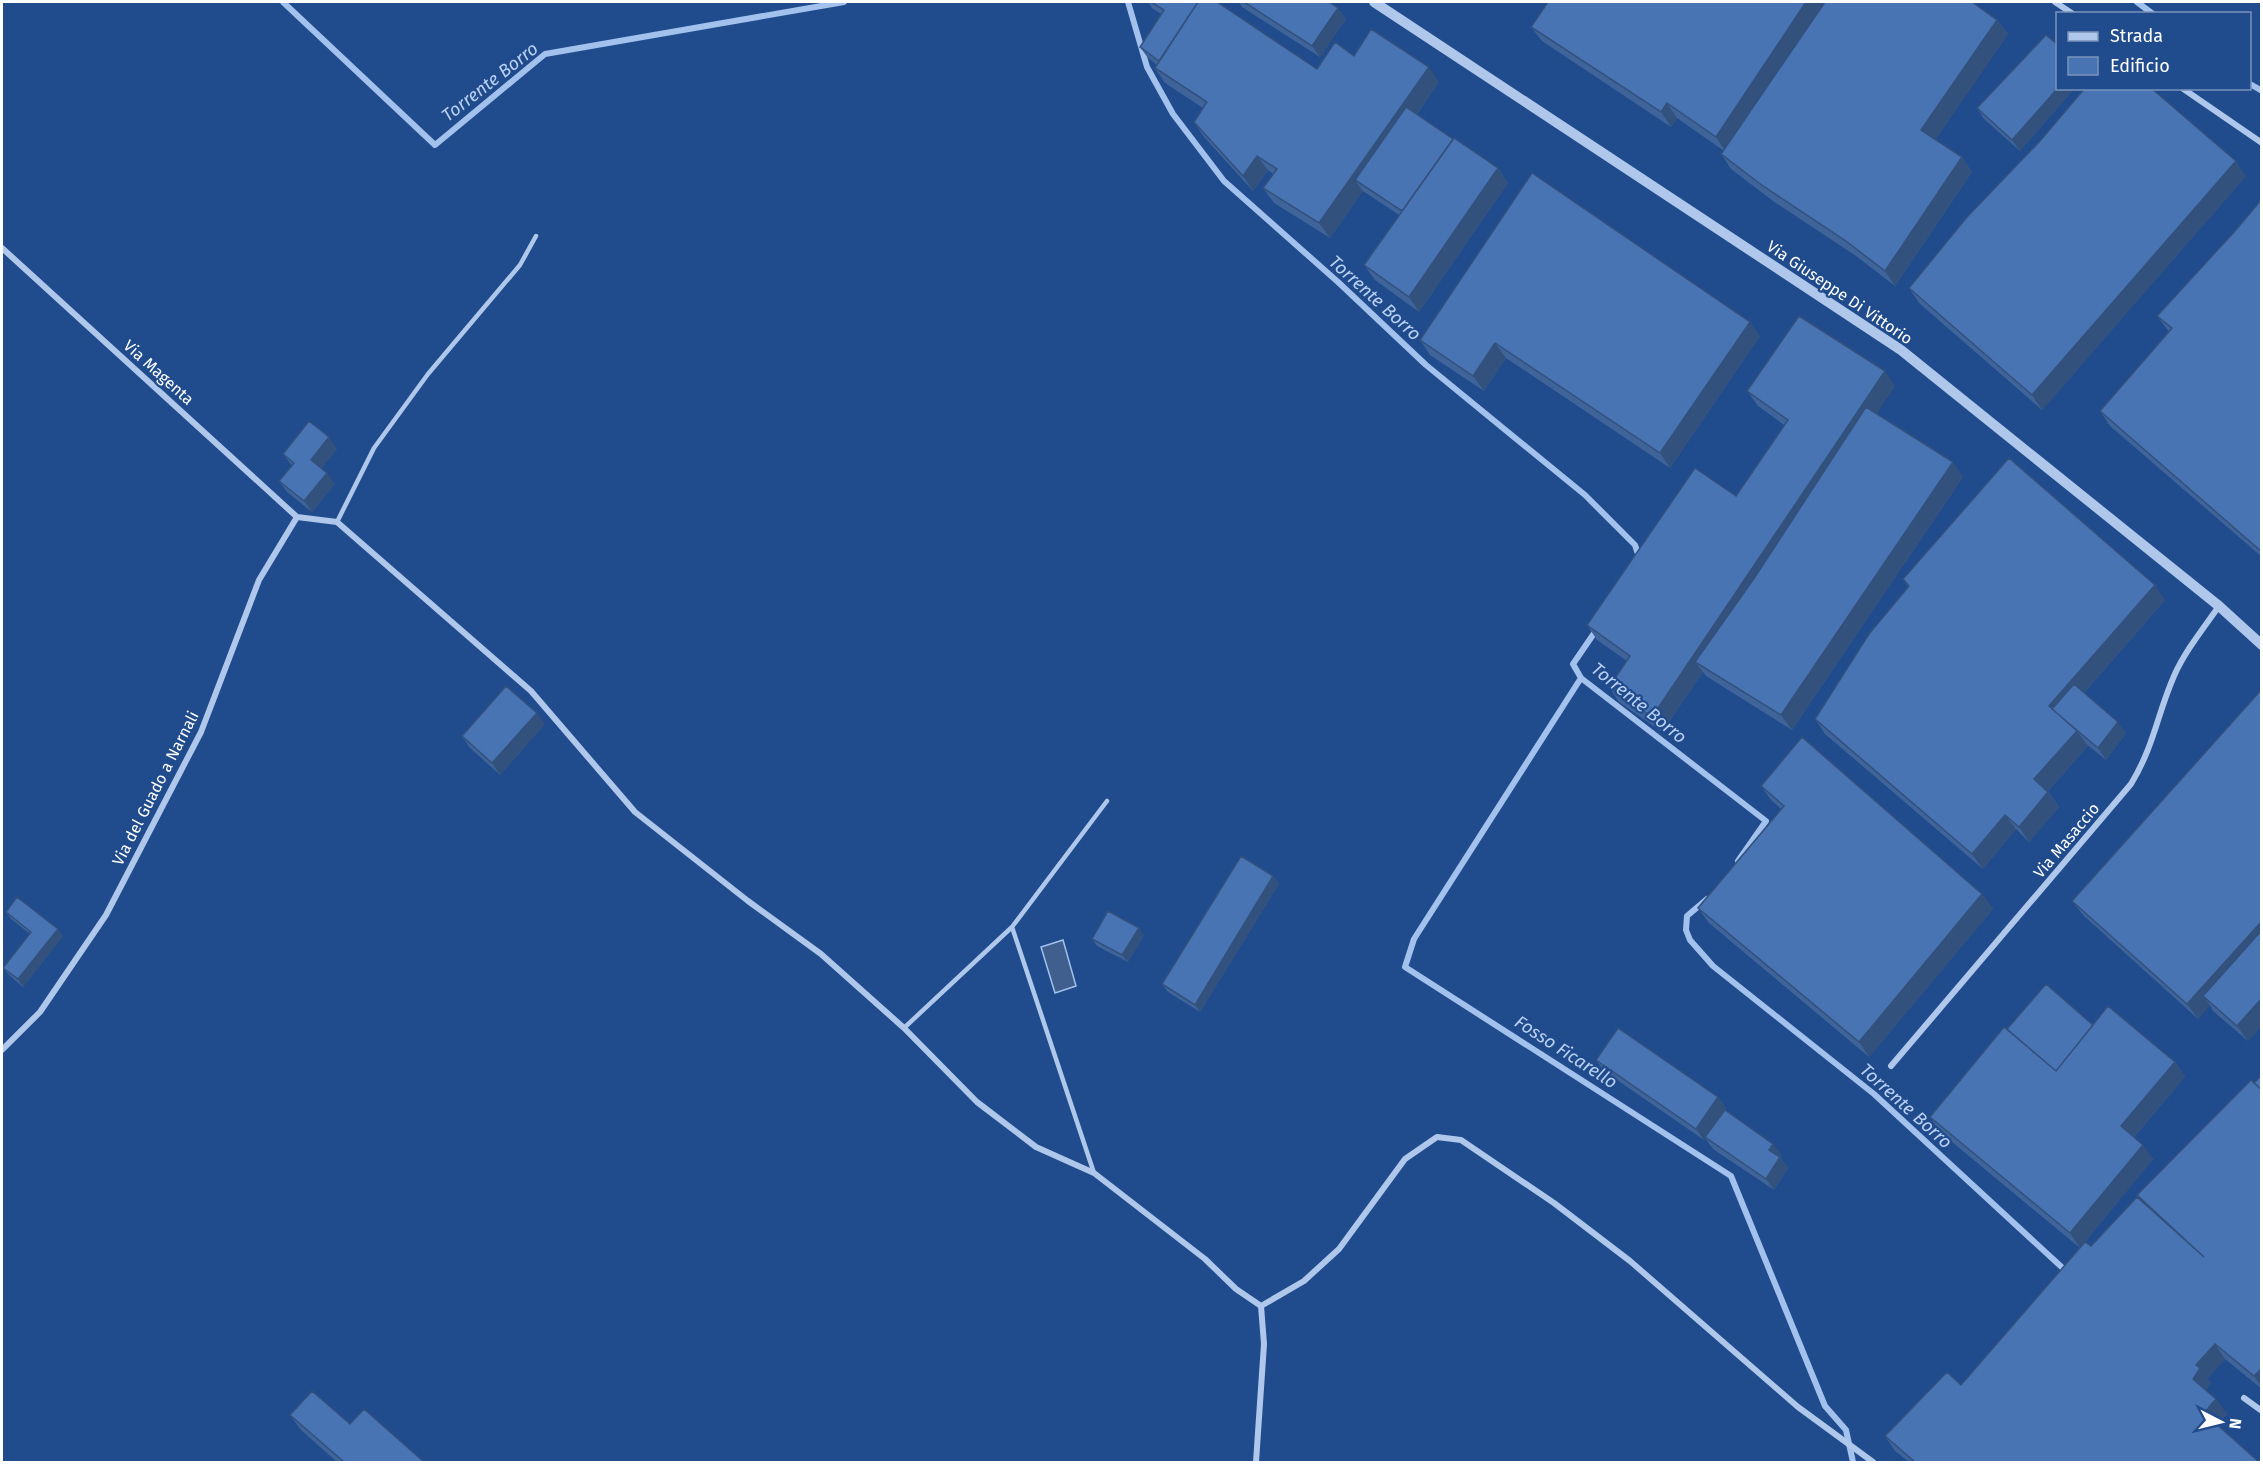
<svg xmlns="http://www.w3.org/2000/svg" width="2263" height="1464" viewBox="0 0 2263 1464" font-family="'Fira Sans',sans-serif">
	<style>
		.water { fill: #415f8e; stroke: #a2c1ed; stroke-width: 1.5 }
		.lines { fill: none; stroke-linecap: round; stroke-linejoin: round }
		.stream { stroke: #a2c1ed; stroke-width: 6 }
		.service { stroke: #aec7eb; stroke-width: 4.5 }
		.minor { stroke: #aec7eb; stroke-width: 6 }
		.tertiary { stroke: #aec7eb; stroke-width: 10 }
		.wall { fill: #3f649a }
		.shaded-wall { fill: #33517d }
		.building { fill: #4974b3; stroke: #33517d; stroke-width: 1.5 }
		.labels { text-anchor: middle; stroke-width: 4.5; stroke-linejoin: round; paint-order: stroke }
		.street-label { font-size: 16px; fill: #fff; stroke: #204b8c }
		.water-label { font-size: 18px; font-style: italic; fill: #bad1f3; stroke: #204b8c }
	</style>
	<rect width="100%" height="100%" fill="#204b8c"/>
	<!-- water -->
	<path class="water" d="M1063 940 1076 986 1055 993 1041 947Z"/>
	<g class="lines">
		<!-- stream -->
		<path class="stream" d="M283 2 435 145 545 54 844 2
			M1128 2 1147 67 1173 114 1224 181 1338 282 1426 365 1585 495 1635 545 1639 557
			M2137 2 2153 14
			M2250 84 2262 91
			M1597 629 1573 664 1581 678 1766 821 1738 861
			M1581 678 1414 939 1405 967 1731 1176 1825 1406 1846 1430 1853 1462
			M1707 899 1687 916 1686 930 1690 940 1713 966 1874 1094 2067 1272"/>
		<!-- service -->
		<path class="service" d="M337 522 374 448 428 374 520 265 536 236
			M1012 927 1094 1173
			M904 1028 1012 927 1107 801"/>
		<!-- minor -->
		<path class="minor" d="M2055 2 2073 14
			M2182 88 2262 143
			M2 248 297 517
			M297 517 337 522 531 691 635 812 748 901 821 954 904 1028 977 1102 1036 1147 1094 1173 1205 1259 1236 1289 1261 1306 1304 1281 1339 1249 1405 1159 1437 1137 1461 1140 1554 1203 1630 1261 1798 1407 1873 1462
			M2 1050 40 1012 106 915 201 732 259 580 297 517
			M1891 1066 2131 784C2154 746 2157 715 2174 676 2185 651 2203 629 2219 606
			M2244 1398 2262 1411
			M1256 1462 1264 1344 1261 1306"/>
		<!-- tertiary -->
		<path class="tertiary" d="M1374 2 1901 350 2219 606 2262 645"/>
	</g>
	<!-- wall -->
	<path class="wall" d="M1148 2H1217L1317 69 1354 56 1439 82 1417 114 1453 139 1498 168 1508 183 1419 312 1375 280 1364 265 1399 215 1363 191 1330 238 1274 203 1263 188 1273 174 1268 170 1253 191 1204 137 1194 122 1203 108 1165 83 1155 68 1157 65 1148 58 1140 47 1161 14 1152 8Z
		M1239 2H1329L1346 19 1320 57 1242 7Z
		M1997 20 2008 34 1935 140 1962 157 1972 172 1895 286 1856 256 1773 201 1731 169 1721 154 1724 151 1677 118 1671 127 1542 41 1531 27Z
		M2058 88H2075L2020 151 1984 119 1977 108Z
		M2246 176 2042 410 1919 303 1909 288Z
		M2262 199V557L2110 426 2100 411 2169 332 2157 316 2235 231Z
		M1760 336 1670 468 1506 358 1484 391 1430 355 1420 340Z
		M1895 386 1876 414 1963 477 1792 730 1706 676 1703 672 1662 732 1619 702 1609 687 1627 661 1597 640 1587 625 1736 496 1784 425 1758 406 1747 391Z
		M337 449 321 468 335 484 312 512 287 492 279 481 292 466 283 454Z
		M1903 579 2165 600 2084 693 2126 733 2106 760 2085 743 2088 746 2048 791 2059 807 2029 842 2016 829 1983 869 1825 734 1815 719 1908 587Z
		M2262 689V1025L2248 1041 2213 1011 2210 1005 2198 1019 2083 915 2072 901Z
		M545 724 500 775 469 747 462 736Z
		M1761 786 1982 894 1993 909 1869 1057 1709 923 1698 908 1781 809 1771 800Z
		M1273 876 1279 884 1200 1012 1168 992 1162 984Z
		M6 912 63 936 23 987 9 975 3 968 30 934 11 919Z
		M1144 935 1128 962 1097 946 1092 939Z
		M2093 1025 2175 1062 2185 1077 2134 1137 2153 1159 2080 1248 1940 1132 1930 1117Z
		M1596 1060 1718 1097 1726 1108 1724 1111 1773 1144 1781 1155 1780 1157 1788 1168 1774 1190 1713 1149 1705 1138 1704 1140 1604 1071Z
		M2262 1075V1389L2225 1359 2207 1379 2211 1383 2206 1390 2216 1399 2227 1414 2217 1425 2259 1462H1909L1895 1451 1885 1436 1961 1385 2091 1246 2143 1202 2137 1195Z
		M290 1415 350 1424 424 1462H337L301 1430Z"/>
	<!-- shaded-wall -->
	<path class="shaded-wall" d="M1806 2H1826L1726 152 1716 137Z
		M1338 8 1346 19 1320 57 1312 46Z
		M1997 20 2008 34 1932 145 1921 130Z
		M1429 67 1439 82 1365 187 1355 180 1363 191 1330 238 1319 223Z
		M2058 88H2075L2020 151 2012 140Z
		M1667 103 1677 118 1671 127 1661 112Z
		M1257 156 1268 170 1253 191 1243 176Z
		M1962 157 1972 172 1895 286 1885 271Z
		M2236 161 2246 176 2042 410 2032 395Z
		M1498 168 1508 183 1419 312 1409 297Z
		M1750 322 1760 336 1670 468 1660 453Z
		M1495 343 1506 358 1484 391 1473 376Z
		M1885 371 1895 386 1706 668 1695 662 1703 672 1662 732 1652 717Z
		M329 437 337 449 319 471 311 460Z
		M1953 462 1963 477 1792 730 1781 715Z
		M327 473 335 484 312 512 304 501Z
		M2155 585 2165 600 2062 718 2049 706Z
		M537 713 545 724 500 775 492 763Z
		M2118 722 2126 733 2106 760 2098 748Z
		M2077 731 2088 746 2045 794 2034 779Z
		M2048 792 2059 807 2029 842 2019 827Z
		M2005 815 2016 829 1983 869 1972 854Z
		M1273 876 1279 884 1200 1012 1195 1005Z
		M1982 894 1993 909 1869 1057 1859 1042Z
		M2262 921V947L2203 996 2210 1005 2198 1019 2187 1004Z
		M1139 928 1144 935 1128 962 1122 955Z
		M58 929 63 936 23 987 18 979Z
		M2262 998V1025L2248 1041 2237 1026Z
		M2175 1062 2185 1077 2131 1140 2121 1126Z
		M1718 1097 1726 1108 1704 1140 1696 1129Z
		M1773 1144 1781 1155 1777 1161 1769 1150Z
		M2143 1145 2153 1159 2080 1248 2070 1233Z
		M1780 1157 1788 1168 1774 1190 1766 1179Z
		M2215 1344 2225 1359 2207 1379 2211 1383 2203 1394 2193 1379 2196 1365Z
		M2262 1368V1388L2254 1376Z
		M2216 1399 2227 1414 2214 1428 2204 1413Z"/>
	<!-- building -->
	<path class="building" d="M1151 2H1198L1159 61 1140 47 1164 10Z
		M1198 2H1217L1317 69 1335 42 1354 56 1371 29 1429 67 1319 223 1263 188 1277 169 1257 156 1243 176 1194 122 1207 102 1155 68Z
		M1244 2H1329L1338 8 1312 46Z
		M1548 2H1806L1716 137 1667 103 1661 112 1531 27Z
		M1825 2H1972L1997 20 1921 130 1962 157 1885 271 1846 241 1763 186 1721 154Z
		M2046 35 2058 45V88L2012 140 1977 108Z
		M2085 88H2151L2236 161 2032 395 1909 288 1967 217 2040 141Z
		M1406 107 1453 139 1402 211 1355 180Z
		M1454 138 1498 168 1409 297 1364 265Z
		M1532 173 1750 322 1660 453 1495 343 1473 376 1420 340Z
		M2262 199V552L2100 411 2172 328 2157 316 2235 231Z
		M1799 316 1885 371 1652 717 1609 687 1630 656 1587 625 1695 468 1736 496 1788 420 1747 391Z
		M1866 407 1953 462 1781 715 1695 662 1755 577Z
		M309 421 329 437 311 460 327 473 304 501 279 481 294 463 283 454Z
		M2009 458 2155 585 2049 706 2077 731 2034 779 2048 792 2019 827 2005 815 1972 854 1815 719 1869 634 1909 586 1903 579Z
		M2074 684 2118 722 2098 748 2052 709Z
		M506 686 537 713 492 763 462 736Z
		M2262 689V921L2187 1004 2072 901Z
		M1802 737 1982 894 1859 1042 1698 908 1784 806 1761 786Z
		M1241 856 1273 876 1195 1005 1162 984Z
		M17 897 58 929 18 979 3 968 31 932 6 912Z
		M1108 911 1139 928 1122 955 1092 939Z
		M2262 930V998L2237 1026 2203 996Z
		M2046 984 2093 1025 2056 1071 2007 1029Z
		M2108 1006 2175 1062 2121 1126 2143 1145 2070 1233 1930 1117 2004 1027 2056 1071Z
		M1618 1028 1718 1097 1696 1129 1596 1060Z
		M2262 1075V1090L2254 1083Z
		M2251 1080 2262 1090V1368L2254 1376 2215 1344 2196 1365 2200 1368 2193 1379 2216 1399 2204 1413 2259 1462H1915L1885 1436 1947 1372 1961 1385 2085 1242 2091 1246 2137 1197 2204 1257 2137 1195Z
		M1725 1110 1773 1144 1769 1150 1780 1157 1766 1179 1705 1137Z
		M312 1391 350 1424 364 1409 424 1462H344L290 1415Z"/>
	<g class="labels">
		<!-- street labels -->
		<g class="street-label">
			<text transform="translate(1840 292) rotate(34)" y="6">Via Giuseppe Di Vittorio</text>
			<text transform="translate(159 372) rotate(42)" y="6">Via Magenta</text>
			<text transform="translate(155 788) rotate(-63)" y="6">Via del Guado a Narnali</text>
			<text transform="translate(2066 840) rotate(-50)" y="6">Via Masaccio</text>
		</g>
		<!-- water labels -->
		<g class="water-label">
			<text transform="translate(490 82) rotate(-38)" y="6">Torrente Borro</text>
			<text transform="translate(1375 298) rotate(42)" y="6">Torrente Borro</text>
			<text transform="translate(1639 703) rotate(39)" y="6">Torrente Borro</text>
			<text transform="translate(1566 1052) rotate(33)" y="6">Fosso Ficarello</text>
			<text transform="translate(1906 1106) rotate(42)" y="6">Torrente Borro</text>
		</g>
	</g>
	<!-- border -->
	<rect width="2263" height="1464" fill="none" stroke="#ffffff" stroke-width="6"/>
	<!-- legend -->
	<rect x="2056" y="12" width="195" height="78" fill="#204b8c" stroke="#7993ba" stroke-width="1.5"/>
	<rect x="2068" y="32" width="30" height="9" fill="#aec7eb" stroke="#7993ba" stroke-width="1.5"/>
	<text x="2110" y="42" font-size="18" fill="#ffffff">Strada</text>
	<rect x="2068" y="57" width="30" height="18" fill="#4974b3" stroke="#7993ba" stroke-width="1.5"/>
	<text x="2110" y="72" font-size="18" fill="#ffffff">Edificio</text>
	<!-- north arrow -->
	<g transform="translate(2221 1422) rotate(97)" stroke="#204b8c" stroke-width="4.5" paint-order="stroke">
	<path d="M0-4.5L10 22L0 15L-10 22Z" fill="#ffffff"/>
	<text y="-9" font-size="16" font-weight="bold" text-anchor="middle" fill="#ffffff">N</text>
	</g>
</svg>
